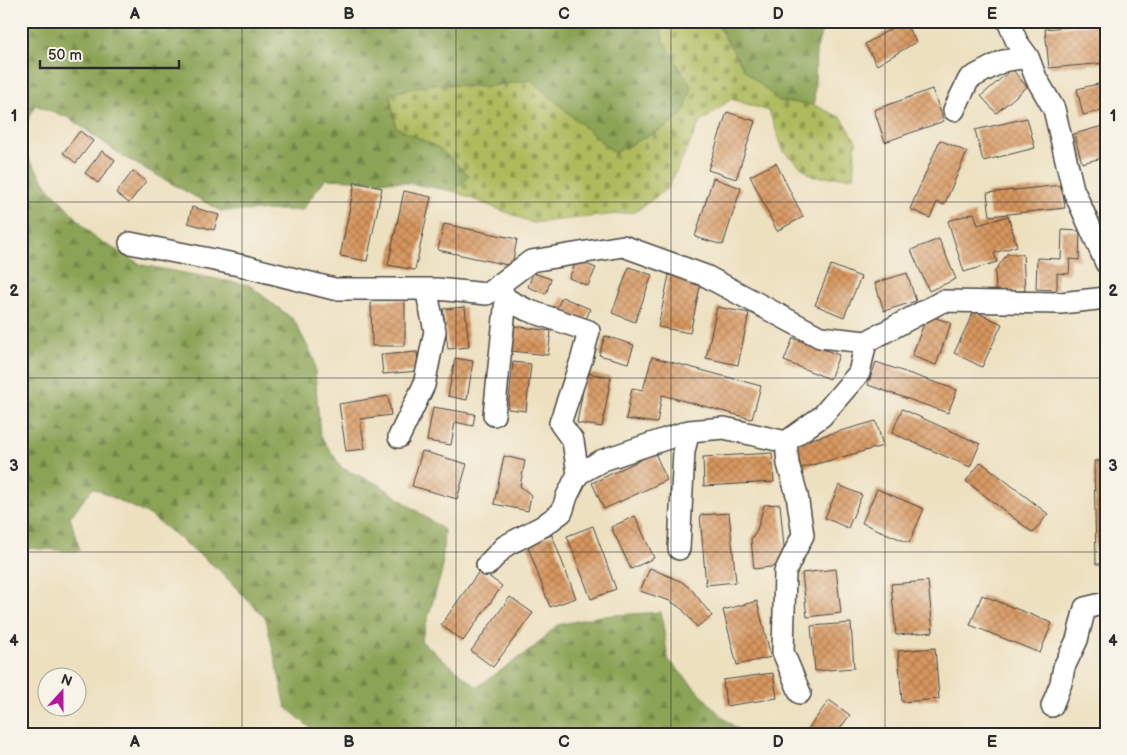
<svg xmlns="http://www.w3.org/2000/svg" width="1127" height="755" viewBox="0 0 1127 755" font-family="'Balsamiq Sans',sans-serif">
	<style>
		.forest { fill: url(#forest-firs); stroke: #5a6740 }
		.cemetery { fill: url(#cemetery-stones); stroke: #6c7344 }
		.building { fill: url(#building-cross-hatch) }
		.lines { fill: none; stroke-linecap: round; stroke-linejoin: round }
		.minor-casing { stroke: #484641; stroke-width: 24 }
		.minor { stroke: #fff; stroke-width: 21 }
		.grid { fill: none; stroke: #2b2b2b; stroke-width: 1; stroke-opacity: 0.55 }
		.neatline { fill: none; stroke: #2b2b2b; stroke-width: 2 }
		.grid-label { font-size: 16px; text-anchor: middle; font-weight: bold; fill: #2b2b2b }
	</style>
	<defs>
		<pattern id="forest-firs" width="22" height="20" patternUnits="userSpaceOnUse" patternTransform="scale(1.25)"><rect width="22" height="20" fill="#8aa354"/><path d="M5 1l3.5 6h-7zM16 11l3.5 6h-7z" fill="#718546"/></pattern>
		<pattern id="cemetery-stones" width="16" height="16" patternUnits="userSpaceOnUse" patternTransform="scale(1.25)"><rect width="16" height="16" fill="#aebb5d"/><path d="M2 7V4a2 2 0 0 1 4 0v3zM10 15v-3a2 2 0 0 1 4 0v3z" fill="#8e984d"/></pattern>
		<pattern id="building-cross-hatch" width="8" height="8" patternUnits="userSpaceOnUse" patternTransform="scale(1.25)"><rect width="8" height="8" fill="#d8965e"/><path d="M0 0l8 8M0 8l8-8" fill="none" stroke="#af7b4e"/></pattern>
	</defs>
	<rect width="100%" height="100%" fill="#f7f3e8"/>
	<filter id="ink" filterUnits="userSpaceOnUse"><feTurbulence type="fractalNoise" baseFrequency=".02" numOctaves="2"/><feDisplacementMap in="SourceGraphic" scale="10" xChannelSelector="R" yChannelSelector="G"/><feConvolveMatrix kernelMatrix="1 2 1 2 8 2 1 2 1" color-interpolation-filters="sRGB"/></filter>
	<filter id="wash" filterUnits="userSpaceOnUse"><feTurbulence type="fractalNoise" baseFrequency=".0096" numOctaves="4" result="noise"/><feDisplacementMap in="SourceGraphic" scale="20" xChannelSelector="R" yChannelSelector="G"/><feGaussianBlur stdDeviation="1.12" result="paint"/><feColorMatrix in="noise" values="0 0 0 0 0 0 0 0 0 0 0 0 0 0 0 0 0 1.4 0 .05"/><feComposite in="paint" operator="in"/></filter>
	<g filter="url(#wash)">
		<rect width="100%" height="100%" fill="#ede0bf"/>
		<!-- forest -->
		<path class="forest" d="M21 21H659L664 42 692 88 683 114 662 129 614 153 531 80 485 87 431 84 390 94 396 127 439 148 470 176 453 191 400 182 325 179 302 210 221 211 124 157 69 118 35 105 21 135Z
			M715 21H824L816 52 814 105 779 101 745 71Z
			M21 148 49 188 95 238 142 265 249 285 294 320 314 359 320 435 342 468 380 485 444 530 442 571 421 641 477 687 532 649 557 625 601 616 661 612 668 659 722 717 744 734H317L286 707 266 619 218 569 151 516 93 488 70 517 80 551 21 548Z"/>
		<!-- cemetery -->
		<path class="cemetery" d="M659 21H715L745 71 779 101 814 105 842 118 856 141 853 177H813L784 152 769 111 731 99 699 124 668 188 635 212 533 223 453 191 470 176 439 148 396 127 390 94 431 84 485 87 531 80 614 153 662 129 683 114 692 88 664 42Z"/>
		<g id="blocks">
			<!-- building -->
			<path class="building" d="M904 21 916 42 877 65 865 44Z
				M1106 23V63L1049 68 1045 29Z
				M1012 69 1027 87 996 113 981 96Z
				M1106 82V109L1083 115 1077 89Z
				M932 89 944 121 885 142 874 110Z
				M727 112 755 121 736 179 708 170Z
				M1027 118 1035 148 983 161 975 130Z
				M1106 125V157L1082 163 1074 134Z
				M80 131 93 141 76 163 63 153Z
				M940 140 967 152 944 205 937 202 930 218 910 209Z
				M102 151 115 160 98 183 85 173Z
				M776 163 803 217 777 231 750 176Z
				M133 171 146 181 129 203 116 193Z
				M713 178 741 188 723 245 695 237Z
				M355 182 382 188 367 261 340 256Z
				M1062 185 1065 208 990 216 987 193Z
				M404 191 431 197 415 270 388 265Z
				M192 207 219 215 214 230 188 223Z
				M974 213 978 225 1008 216 1017 246 994 253 997 262 964 272 948 221Z
				M444 224 517 239 512 266 438 250Z
				M1062 230 1080 231 1079 260 1070 259 1069 274 1057 273V290L1036 289 1037 258 1061 259Z
				M939 239 956 279 929 291 911 250Z
				M1007 254H1023L1025 291 996 292 995 271Z
				M577 260 596 268 588 286 569 278Z
				M831 265 861 277 844 317 815 305Z
				M629 267 652 275 635 322 612 313Z
				M533 273 551 279 546 294 528 287Z
				M907 273 916 301 884 311 875 283Z
				M669 275 701 282 690 333 658 327Z
				M562 297 590 309 585 322 556 310Z
				M371 300H405V346H372Z
				M465 307 469 347 448 349 443 309Z
				M717 307 749 313 738 365 706 358Z
				M974 311 1002 324 982 367 954 353Z
				M927 315 951 323 936 365 912 356Z
				M514 326 551 331 548 355 511 351Z
				M605 336 634 345 628 363 599 355Z
				M793 338 839 355 830 379 784 361Z
				M417 352 419 371 383 374 381 355Z
				M652 357 761 386 752 419 662 395 657 423 626 419 632 388 643 390Z
				M455 358 473 361 467 400 448 396Z
				M513 362 531 364 526 411 508 409Z
				M876 362 957 390 948 413 868 385Z
				M586 373 611 377 602 427 577 423Z
				M388 396 391 415 360 419 365 449 346 451 339 404Z
				M433 407 475 414 473 426 455 422 451 445 427 441Z
				M902 409 980 444 970 467 892 433Z
				M876 421 883 446 801 468 794 444Z
				M422 451 467 464 457 499 412 486Z
				M655 453 667 480 604 509 592 483Z
				M772 453 774 482 704 486 703 457Z
				M504 456 525 461 520 486 531 495 528 511 494 504Z
				M1094 461H1106V564H1096Z
				M981 462 1048 514 1033 533 966 481Z
				M839 485 862 495 848 528 825 518Z
				M877 489 924 509 909 543 862 523Z
				M780 504 785 558 778 566 754 569 751 539 757 530 764 505Z
				M729 513 736 582 706 585 700 515Z
				M635 516 654 558 631 569 611 527Z
				M593 526 616 589 591 599 567 536Z
				M552 535 576 598 550 607 527 544Z
				M650 568 682 582 692 590 712 616 697 627 682 609 670 601 640 591Z
				M836 569 841 613 807 617 802 573Z
				M480 570 502 586 463 641 441 625Z
				M928 581 933 632 896 635 891 584Z
				M982 595 1052 623 1040 653 970 625Z
				M510 597 533 613 493 667 471 651Z
				M757 601 771 657 737 665 723 610Z
				M851 623 854 668 815 671 811 626Z
				M935 648 939 699 902 702 898 651Z
				M773 673 777 698 726 706 723 680Z
				M829 700 850 715 836 734H814L808 729Z"/>
		</g>
	</g>
	<g filter="url(#ink)">
		<use href="#blocks" fill-opacity="0" stroke="#484641" stroke-width="1"/>
		<g class="lines">
			<defs>
				<path id="minor" d="M1008 21 1017 42 1028 57
					M954 110 969 79 1003 61 1028 57 1036 78 1054 109 1073 189 1106 263
					M130 243 244 266 334 289H437L487 294 531 261 623 246 706 276 820 337 866 342 943 301 1061 303 1106 298
					M499 285 506 299 527 310 589 331 582 358 560 423 573 441 578 474
					M494 415 506 299
					M399 437 424 385 435 331 426 289
					M679 549 684 451 689 431 724 428 786 442
					M487 565 505 546 543 526 562 512 567 496 578 474 603 460 689 431
					M800 693 783 652 785 572 803 535 797 495 788 464 786 442 822 416 859 373 866 342
					M1052 706 1061 683 1064 667 1077 640 1085 608 1106 603"/>
			</defs>
			<!-- minor casing -->
			<use href="#minor" class="minor-casing"/>
			<!-- minor -->
			<use href="#minor" class="minor"/>
		</g>
	</g>
	<!-- grid -->
	<path class="grid" d="M242 21V734M456 21V734M671 21V734M885 21V734M21 202H1106M21 378H1106M21 552H1106"/>
	<!-- margin -->
	<rect width="1127" height="755" fill="none" stroke="#f7f3e8" stroke-width="55"/>
	<!-- north arrow -->
	<g transform="translate(62 692) rotate(21)"><circle r="24" fill="#f7f3e8" stroke="#a5a39c"/>
	<path d="M0-4L9 19L0 12L-9 19Z" fill="#b5179e"/>
	<text y="-8" font-size="14" font-weight="bold" text-anchor="middle" fill="#2b2b2b">N</text>
	</g>
	<!-- scale -->
	<path d="M40 60v8h139v-8" fill="none" stroke="#2b2b2b" stroke-width="2.5"/>
	<text x="48" y="60" font-size="15" fill="#2b2b2b" stroke="#f7f3e8" stroke-width="4" paint-order="stroke">50 m</text>
	<rect x="28" y="28" width="1072" height="700" class="neatline"/>
	<g class="grid-label">
		<text x="135" y="19">A</text>
		<text x="349" y="19">B</text>
		<text x="564" y="19">C</text>
		<text x="778" y="19">D</text>
		<text x="992" y="19">E</text>
		<text x="14" y="121">1</text>
		<text x="1113" y="121">1</text>
		<text x="14" y="296">2</text>
		<text x="1113" y="296">2</text>
		<text x="14" y="471">3</text>
		<text x="1113" y="471">3</text>
		<text x="14" y="646">4</text>
		<text x="1113" y="646">4</text>
		<text x="135" y="747">A</text>
		<text x="349" y="747">B</text>
		<text x="564" y="747">C</text>
		<text x="778" y="747">D</text>
		<text x="992" y="747">E</text>
	</g>
</svg>
